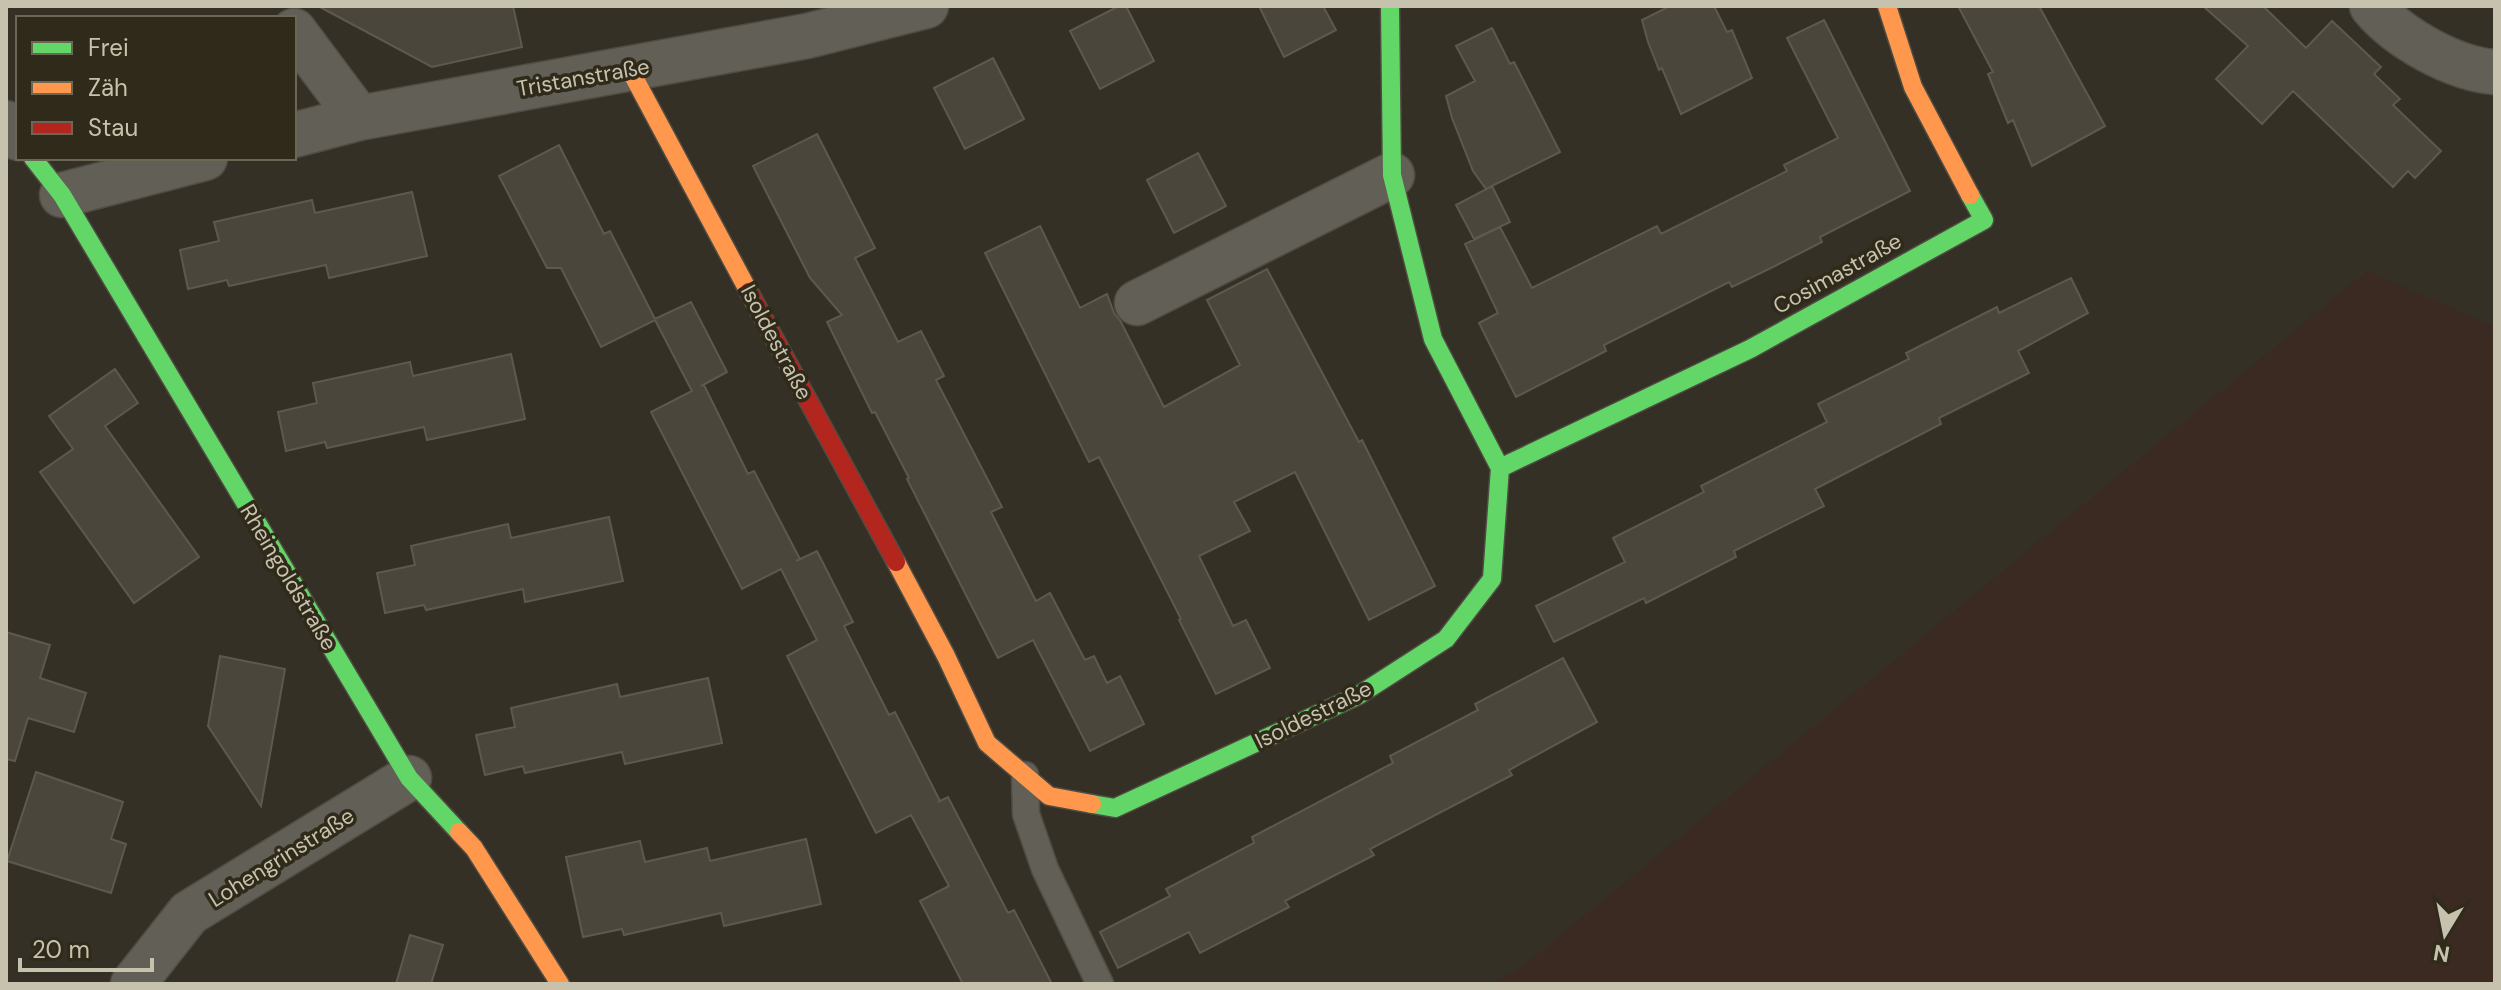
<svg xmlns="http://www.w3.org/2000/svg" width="2501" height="990" viewBox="0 0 2501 990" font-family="'DM Sans',sans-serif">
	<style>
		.green { fill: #3b2a22 }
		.building { fill: #4a463c; stroke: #5d594d; stroke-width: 2 }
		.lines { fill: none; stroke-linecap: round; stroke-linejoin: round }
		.lane-casing { stroke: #4f4c43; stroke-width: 29 }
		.street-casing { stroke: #4f4c43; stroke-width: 47 }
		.fast-casing { stroke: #4f4c43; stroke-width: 21 }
		.slow-casing { stroke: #4f4c43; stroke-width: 21 }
		.jam-casing { stroke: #4f4c43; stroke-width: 21 }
		.lane { stroke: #625f56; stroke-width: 26 }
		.street { stroke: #625f56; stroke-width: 44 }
		.fast { stroke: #63d668; stroke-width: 18 }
		.slow { stroke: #ff974d; stroke-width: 18 }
		.jam { stroke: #b3261e; stroke-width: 18 }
		.labels { text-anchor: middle; stroke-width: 7; stroke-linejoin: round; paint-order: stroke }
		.street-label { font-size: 22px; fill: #c7c2ae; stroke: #2f2a19 }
	</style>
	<rect width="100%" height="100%" fill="#353025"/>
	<!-- green -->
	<path class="green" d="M2367 271 2495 327V984H1483L1516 972Z"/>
	<!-- building -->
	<path class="building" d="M318 6H513L522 47 432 67Z
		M1119 6H1126L1154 61 1100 89 1070 31Z
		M1259 6H1323L1336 30 1284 57Z
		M1670 6H1714L1727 32 1732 30 1752 78 1681 114 1662 68 1659 70 1648 42 1642 20Z
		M1958 6H2039L2105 126 2032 166 2013 120 2008 123 1988 74 1993 72Z
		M2203 6H2263L2306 48 2332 21 2381 67 2374 74 2400 99 2393 105 2441 151 2415 178 2408 171 2393 187 2293 91 2262 124 2216 79 2248 46Z
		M1824 20 1910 191 1820 237 1822 242 1777 265 1732 287 1729 282 1604 345 1606 351 1516 397 1479 323 1498 313 1465 244 1500 227 1532 288 1657 226 1661 234 1787 171 1784 165 1838 138 1787 38Z
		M1492 28 1510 64 1514 62 1560 152 1486 189 1473 171 1452 118 1446 96 1475 81 1456 46Z
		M993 58 1024 119 965 149 934 88Z
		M817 134 875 248 855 258 898 342 921 331 944 376 936 380 1002 507 991 512 1036 601 1050 593 1085 660 1094 656 1107 683 1120 676 1144 724 1090 751 1033 640 998 658 907 479 909 478 875 412 872 413 827 322 842 315 810 278 753 166Z
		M559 145 604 234 610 231 655 319 691 302 727 372 701 386 704 385 748 474 754 471 800 559 796 561 817 551 853 622 844 626 889 715 895 712 940 801 938 802 948 797 1008 913 1014 910 1052 984H963L920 901 949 886 911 815 876 833 787 656 817 640 781 569 742 589 651 412 692 391 655 320 601 347 561 268H547L499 176Z
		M1198 153 1226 206 1174 233 1147 180Z
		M1492 186 1510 222 1474 239 1456 205Z
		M412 192 427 256 329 278 326 265 229 286 227 280 188 289 180 250 219 241 214 222 312 200 315 213Z
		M1040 226 1080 308 1107 294 1114 313 1121 322 1164 407 1240 365 1207 300 1267 269 1359 442 1362 440 1435 586 1369 620 1295 472 1234 502 1250 531 1199 556 1233 626 1246 620 1270 668 1216 694 1179 620 1181 619 1099 457 1089 462 985 253Z
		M2071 278 2088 313 2018 351 2029 373 1939 418 1941 424 1815 489 1824 506 1734 551 1736 557 1646 603 1644 598 1554 642 1536 606 1625 562 1613 538 1704 492 1701 486 1827 422 1818 404 1909 359 1906 353 1997 307 1999 313Z
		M511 354 525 419 427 440 424 427 327 448 325 442 286 451 278 412 317 403 313 383 410 362 413 376Z
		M115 369 138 403 105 426 199 557 134 603 40 472 73 449 49 416Z
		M609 517 623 581 525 602 523 589 426 610 424 605 385 613 377 573 415 565 411 546 508 524 511 538Z
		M6 632 50 645 40 678 86 693 74 732 28 718 15 761 6 759Z
		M220 656 285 669 261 806 208 726Z
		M1563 658 1597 722 1509 770 1512 775 1370 849 1374 855 1285 901 1289 907 1200 953 1189 932 1118 968 1100 932 1170 896 1166 889 1254 843 1252 837 1393 763 1390 756 1478 710 1475 704Z
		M708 678 722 743 625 764 622 752 525 773 523 766 485 775 476 735 515 727 511 708 617 684 620 697Z
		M36 772 123 802 111 839 126 844 111 893 7 861Z
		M806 839 821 904 724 926 721 913 624 935 622 929 583 937 566 857 640 841 645 862 707 848 710 861Z
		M410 935 443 945 431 984H396Z"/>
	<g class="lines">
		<defs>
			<path id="lane" d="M1025 775 1026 814 1045 869 1100 984"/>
			<path id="street" d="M2372 6C2398 38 2454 69 2495 72
				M294 31 359 118
				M6 123 18 138
				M294 135 359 118 807 36 926 6
				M62 195 205 158
				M1137 303 1392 175
				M133 984 189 913 409 778"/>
			<path id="fast" d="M33 158 62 195 409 778 459 832
				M1500 468 1750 349 1984 220 1970 195
				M1092 804 1115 808 1359 695 1446 639 1492 579 1500 468 1433 339 1392 175 1390 6"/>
			<path id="slow" d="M1887 6 1913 87 1970 195
				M629 68 749 292
				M896 562 946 656 987 743 1049 796 1092 804
				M459 832 474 848 560 984"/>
			<path id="jam" d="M749 292 896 562"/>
		</defs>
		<!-- lane casing -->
		<use href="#lane" class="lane-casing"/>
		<!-- street casing -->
		<use href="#street" class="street-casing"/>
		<!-- fast casing -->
		<use href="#fast" class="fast-casing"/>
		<!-- slow casing -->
		<use href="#slow" class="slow-casing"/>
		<!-- jam casing -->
		<use href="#jam" class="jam-casing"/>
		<!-- lane -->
		<use href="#lane" class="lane"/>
		<!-- street -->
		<use href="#street" class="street"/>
		<!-- fast -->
		<use href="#fast" class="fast"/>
		<!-- slow -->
		<use href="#slow" class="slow"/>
		<!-- jam -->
		<use href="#jam" class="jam"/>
	</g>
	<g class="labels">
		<!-- street labels -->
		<g class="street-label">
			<text transform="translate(583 77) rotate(-10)" y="8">Tristanstraße</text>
			<text transform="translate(1837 273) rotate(-29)" y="8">Cosimastraße</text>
			<text transform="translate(777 342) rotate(62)" y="8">Isoldestraße</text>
			<text transform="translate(289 577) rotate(59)" y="8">Rheingoldstraße</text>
			<text transform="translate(1313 714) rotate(-26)" y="8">Isoldestraße</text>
			<text transform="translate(281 857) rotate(-32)" y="8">Lohengrinstraße</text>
		</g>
	</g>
	<!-- border -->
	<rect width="2501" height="990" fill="none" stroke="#c7c2ae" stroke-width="16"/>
	<!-- legend -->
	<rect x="16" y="16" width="280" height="144" fill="#2f2a19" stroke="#6c6755" stroke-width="2"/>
	<rect x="32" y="42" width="40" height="12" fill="#63d668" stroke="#6c6755" stroke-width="2"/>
	<text x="88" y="56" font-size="24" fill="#c7c2ae">Frei</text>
	<rect x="32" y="82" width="40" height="12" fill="#ff974d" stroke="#6c6755" stroke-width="2"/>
	<text x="88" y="96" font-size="24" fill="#c7c2ae">Zäh</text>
	<rect x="32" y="122" width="40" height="12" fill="#b3261e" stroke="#6c6755" stroke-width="2"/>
	<text x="88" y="136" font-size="24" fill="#c7c2ae">Stau</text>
	<!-- north arrow -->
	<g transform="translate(2445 934) rotate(190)" stroke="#2f2a19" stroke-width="6" paint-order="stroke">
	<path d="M0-6L14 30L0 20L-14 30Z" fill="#c7c2ae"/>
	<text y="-12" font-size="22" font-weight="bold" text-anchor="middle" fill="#c7c2ae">N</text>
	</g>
	<!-- scale -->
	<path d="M20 958v12h132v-12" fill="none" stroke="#c7c2ae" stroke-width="4"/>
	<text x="32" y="958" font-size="24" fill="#c7c2ae" stroke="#2f2a19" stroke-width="6" paint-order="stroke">20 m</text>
</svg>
